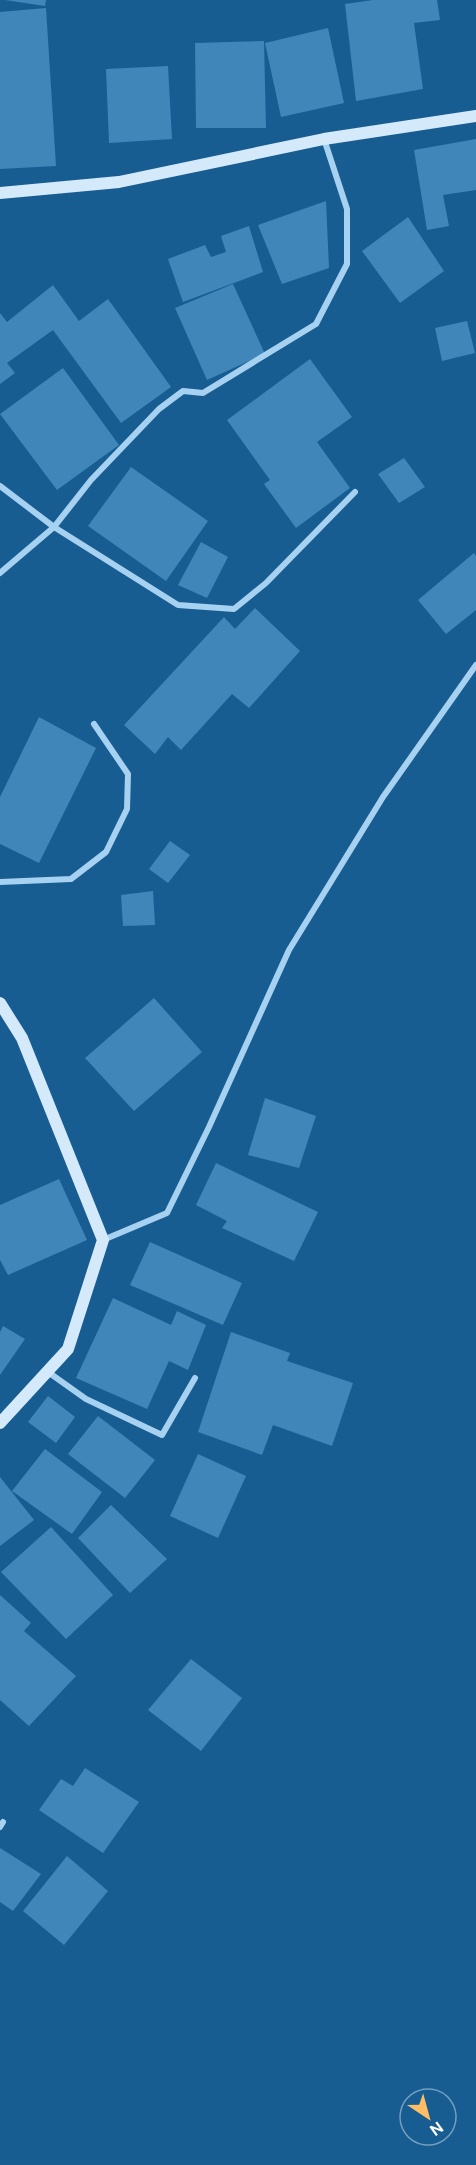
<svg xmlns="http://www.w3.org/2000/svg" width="476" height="2165" viewBox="0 0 476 2165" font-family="'DM Sans',sans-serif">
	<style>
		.building { fill: #4086b9 }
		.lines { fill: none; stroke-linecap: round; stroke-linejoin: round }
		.street { stroke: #a6d1f0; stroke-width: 6 }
		.secondary { stroke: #d4eafb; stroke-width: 12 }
	</style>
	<rect width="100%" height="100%" fill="#175d92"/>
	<!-- building -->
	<path class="building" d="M5 0H46L45 6Z
		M373 0H437L440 20 414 23 423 89 356 101 345 4Z
		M46 8 56 166 0 169V12Z
		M328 28 344 103 281 117 265 43Z
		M264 41 266 128H196L195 43Z
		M168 66 172 139 109 143 106 69Z
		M476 139V190L443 195 449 226 427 230 414 150Z
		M326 201 329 268 282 284 258 225Z
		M408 217 444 271 400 303 362 251Z
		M249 226 263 272 183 302 168 259 205 245 211 257 226 252 221 236Z
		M233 284 265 354 207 380 175 308Z
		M53 285 79 321 108 299 171 387 121 423 53 330 7 363 15 373 0 384V313L7 322Z
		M467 321 475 353 442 361 435 328Z
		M310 359 352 417 317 442 350 488 296 528 264 484 270 480 227 420Z
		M63 368 119 445 57 490 0 414Z
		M404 458 425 487 399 503 378 474Z
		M131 467 208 521 166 581 88 526Z
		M201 542 228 557 207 598 178 585Z
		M474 553 476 556V610L446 634 418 600Z
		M255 608 300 651 249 708 232 694 181 750 168 737 155 754 124 725 224 617 235 629Z
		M39 717 96 748 39 863 0 844V797Z
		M170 841 190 855 168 883 149 869Z
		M153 891 155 925 123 926 121 895Z
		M154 998 202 1052 134 1111 85 1058Z
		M265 1098 316 1116 299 1168 248 1155Z
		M216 1163 318 1212 294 1261 222 1228 227 1221 196 1205Z
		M59 1179 87 1240 8 1275 0 1260V1205Z
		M150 1242 242 1283 223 1325 130 1285Z
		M113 1298 171 1325 177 1311 206 1325 188 1370 169 1361 147 1409 76 1378Z
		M3 1326 25 1339 0 1375V1332Z
		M231 1332 290 1353 287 1361 353 1383 332 1446 273 1425 262 1455 198 1432Z
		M48 1396 75 1417 56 1443 28 1422Z
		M98 1416 155 1460 125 1498 68 1454Z
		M45 1449 102 1492 72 1534 12 1491Z
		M198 1454 246 1476 218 1538 170 1516Z
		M0 1477 34 1520 0 1546Z
		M111 1505 167 1559 130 1593 78 1538Z
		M51 1527 113 1595 66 1639 1 1572Z
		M0 1595 31 1623 24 1631 76 1676 29 1726 0 1700Z
		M191 1659 242 1698 201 1751 148 1710Z
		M85 1768 139 1802 103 1853 39 1810 61 1779 73 1786Z
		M0 1848 41 1874 13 1911 0 1902Z
		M67 1856 108 1891 64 1945 23 1911Z"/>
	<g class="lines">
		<!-- street -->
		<path class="street" d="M0 486 54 527 178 605 234 609 266 583 355 492
			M0 573 54 527 91 480 159 409 183 391 203 393 316 324 347 264V209L324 139
			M0 882 71 879 106 852 127 809 128 774 94 724
			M103 1240 167 1213 209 1127 289 950 383 797 476 665
			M48 1372 86 1399 162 1435 195 1378
			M0 1827 3 1822"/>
		<!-- secondary -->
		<path class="secondary" d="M0 193 119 182 324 139 476 116
			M0 1003 22 1038 103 1240 68 1349 0 1423"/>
	</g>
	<!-- north arrow -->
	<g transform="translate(428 2117) rotate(144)"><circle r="28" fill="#175d92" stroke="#749ebe" stroke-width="1.5"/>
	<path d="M0-4.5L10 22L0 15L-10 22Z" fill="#ffbe65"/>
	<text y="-9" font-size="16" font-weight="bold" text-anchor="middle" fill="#ffffff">N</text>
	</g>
</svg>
